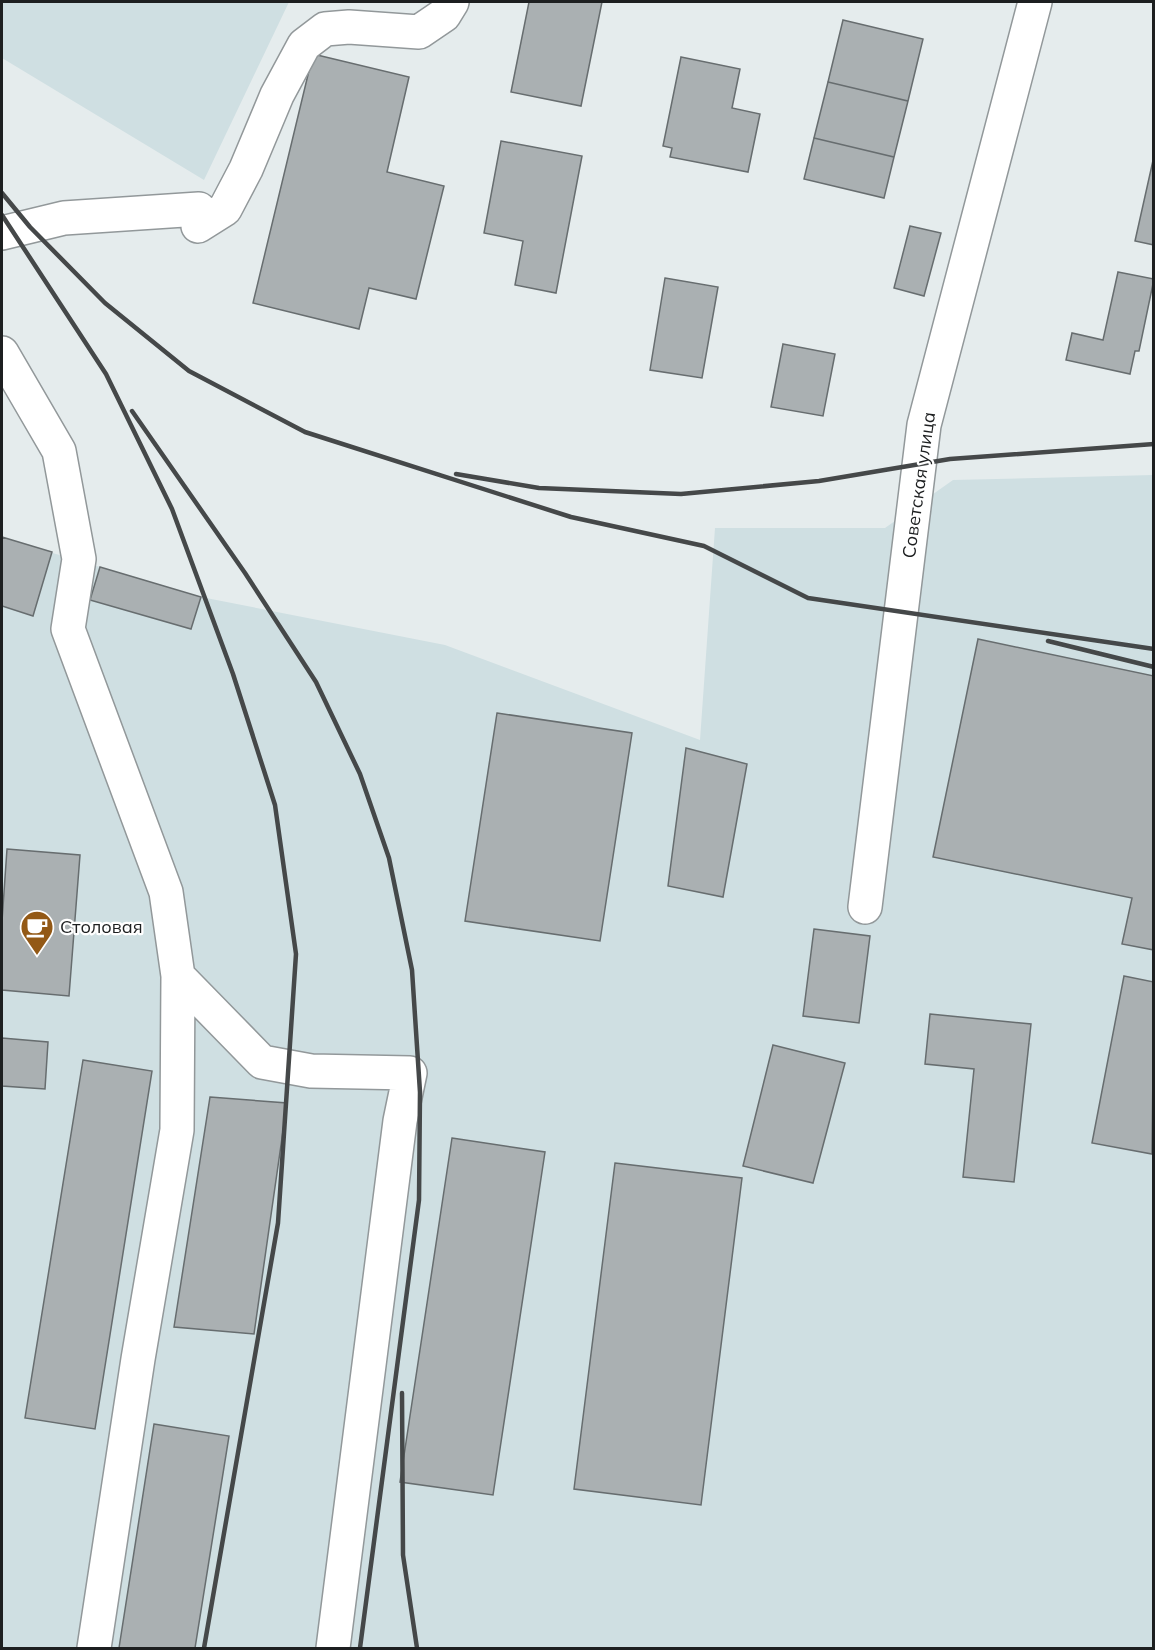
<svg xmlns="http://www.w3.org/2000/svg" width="1155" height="1650" viewBox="0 0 1155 1650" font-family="Mulish,sans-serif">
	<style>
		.built { fill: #cfdfe2 }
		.building { fill: #aab0b2; stroke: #676d6f; stroke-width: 1.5 }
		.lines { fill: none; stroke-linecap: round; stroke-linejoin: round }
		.minor-casing { stroke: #92989a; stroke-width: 36 }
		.minor { stroke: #fff; stroke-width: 33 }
		.rail { stroke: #454849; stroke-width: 4.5 }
		.labels { text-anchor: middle; stroke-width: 4.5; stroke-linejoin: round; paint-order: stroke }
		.street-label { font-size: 18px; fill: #1d1f20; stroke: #fff }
		.poi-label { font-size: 18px; fill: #1d1f20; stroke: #fff; text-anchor: start }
	</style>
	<rect width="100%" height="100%" fill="#e5eced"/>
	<!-- built -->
	<path class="built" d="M2 2H289L204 180 2 58Z
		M1153 475V1648H2V538L201 597 445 645 700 740 715 528H885L953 480Z"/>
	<!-- building -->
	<path class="building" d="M529 2H602L581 106 511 92Z
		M843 20 923 39 908 101 828 82Z
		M313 54 409 77 387 172 444 186 416 299 369 288 359 329 253 303Z
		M681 57 740 69 732 108 760 114 748 172 670 157 672 148 663 146Z
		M828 82 908 101 894 157 814 138Z
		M814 138 894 157 884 198 804 179Z
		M501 141 582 156 556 293 515 285 523 241 484 233Z
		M1154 156V245L1135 241Z
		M910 226 941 233 924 296 894 288Z
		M1118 272 1154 279 1139 351H1135L1130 374 1066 360 1072 333 1103 340Z
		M665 278 718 287 702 378 650 370Z
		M783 344 835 354 823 416 771 407Z
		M2 537 52 552 33 616 2 606Z
		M100 567 201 597 191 629 90 600Z
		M978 639 1154 676V950L1122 944 1132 898 933 857Z
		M497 713 632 733 600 941 465 921Z
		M686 748 747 764 723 897 668 886Z
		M7 849 80 855 69 996 2 990V921Z
		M814 929 870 936 859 1023 803 1016Z
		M1124 976 1154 982 1152 1154 1092 1143Z
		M930 1014 1031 1024 1014 1182 963 1177 974 1069 925 1064Z
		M2 1038 48 1042 45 1089 2 1086Z
		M773 1045 845 1063 813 1183 743 1166Z
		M83 1060 152 1071 95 1429 25 1418Z
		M210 1097 287 1103 254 1334 174 1327Z
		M452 1138 545 1152 493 1495 400 1482Z
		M615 1163 742 1178 701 1505 574 1489Z
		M154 1424 229 1436 195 1648H119Z"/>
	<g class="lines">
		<defs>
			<path id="minor" d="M2 233 64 218 199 209 198 226 225 209 246 169 277 95 304 45 325 29 349 27 419 32 444 15 452 2
				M2 353 59 451 79 559 68 629 166 892 178 976 177 1130 138 1359 94 1648
				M865 907 924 425 1035 2
				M178 976 262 1062 311 1071 410 1073 400 1121 333 1648"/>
		</defs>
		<!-- minor casing -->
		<use href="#minor" class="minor-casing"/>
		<!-- minor -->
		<use href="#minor" class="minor"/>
		<!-- rail -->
		<path class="rail" d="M2 193 30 227 105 303 189 371 305 432 571 517 704 546 808 598 1154 649
			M2 215 106 374 172 509 233 674 275 805 296 954 278 1223 204 1648
			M132 411 245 573 316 682 360 774 389 858 412 970 420 1092 419 1200 360 1648
			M456 474 539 488 681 494 819 481 950 459 1154 444
			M1048 641 1154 667
			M402 1393 403 1555 417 1648"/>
	</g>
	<!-- icons -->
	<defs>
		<symbol id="cafe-pin" viewBox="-11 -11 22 30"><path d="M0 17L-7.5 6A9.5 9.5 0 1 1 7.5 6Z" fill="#935916" stroke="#fff"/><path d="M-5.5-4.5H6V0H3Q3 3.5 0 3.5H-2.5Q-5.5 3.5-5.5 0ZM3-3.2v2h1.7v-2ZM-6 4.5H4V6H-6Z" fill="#fff"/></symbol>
	</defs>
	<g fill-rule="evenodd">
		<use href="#cafe-pin" x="18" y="908" width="38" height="52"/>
	</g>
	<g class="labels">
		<!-- street labels -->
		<g class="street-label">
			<text transform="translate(919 485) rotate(-82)" y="6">Советская улица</text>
		</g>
		<!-- poi labels -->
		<g class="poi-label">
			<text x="60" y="933">Столовая</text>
		</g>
	</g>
	<!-- border -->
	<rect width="1155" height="1650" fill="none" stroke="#1d1f20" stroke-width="6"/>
</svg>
